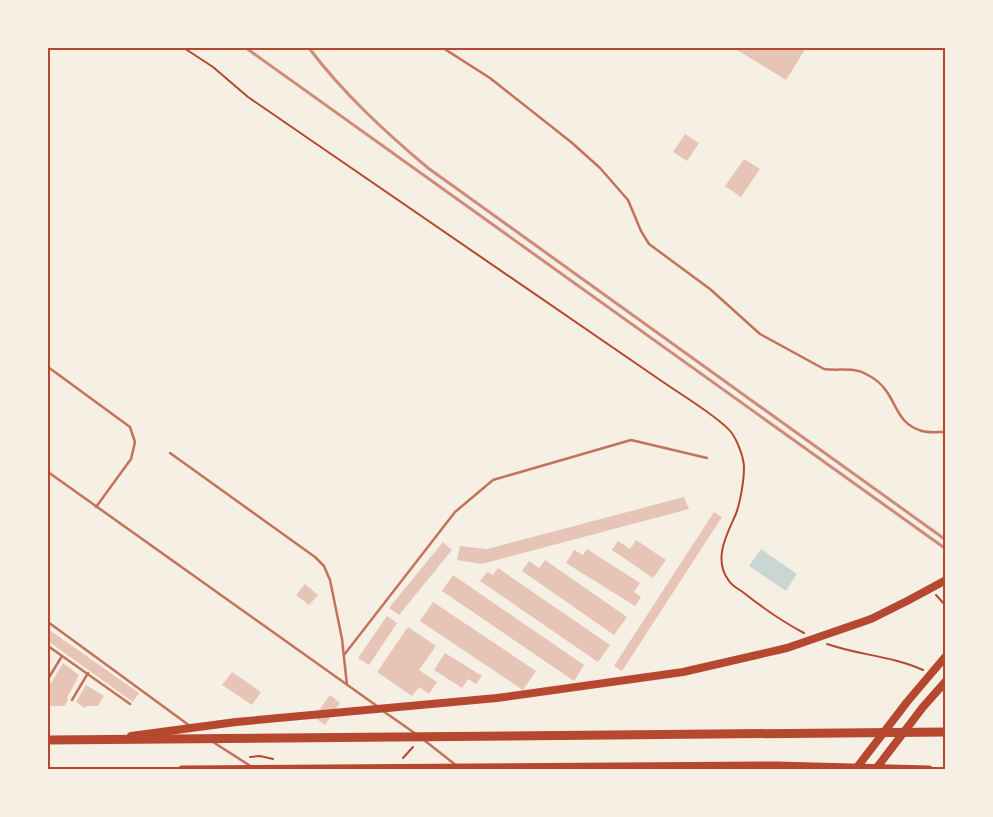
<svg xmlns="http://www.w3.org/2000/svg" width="993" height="817" viewBox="0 0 993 817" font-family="'Alegreya Sans',sans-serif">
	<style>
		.water { fill: #c9d6d2 }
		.building { fill: #e6c5b7 }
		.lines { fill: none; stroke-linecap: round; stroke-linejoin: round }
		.path { stroke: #b5482f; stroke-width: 2 }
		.service { stroke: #c5725c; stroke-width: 2.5 }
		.primary { stroke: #b5482f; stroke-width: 8 }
		.motorway { stroke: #b5482f; stroke-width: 9 }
		.rail { stroke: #cf8b77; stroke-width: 3 }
		.neatline { fill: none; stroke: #b5482f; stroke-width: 2 }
	</style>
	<rect width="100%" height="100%" fill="#f6efe4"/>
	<!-- water -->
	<path class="water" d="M761 549 797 574 786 591 749 566Z"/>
	<!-- building -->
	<path class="building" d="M734 48H806L786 80Z
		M685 134 699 143 687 161 673 152Z
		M744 159 760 169 741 197 725 186Z
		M684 497 689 509 482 564 457 560 460 546 487 549Z
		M714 512 722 517 622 671 614 666Z
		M636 540 666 560 653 578 612 550 618 541 630 549Z
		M443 542 452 550 399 615 389 608Z
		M587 549 640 583 634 592 641 597 635 606 566 563 574 550 583 555Z
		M545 560 627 617 614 635 522 571 529 561 539 568Z
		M498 568 610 645 598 662 480 581 487 572 493 575Z
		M453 575 584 665 574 681 442 591Z
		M305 584 318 595 309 605 296 595Z
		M433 602 536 671 523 690 420 621Z
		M387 616 397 623 369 665 358 658Z
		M408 627 436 646 419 670 437 682 429 694 419 687 412 696 377 672Z
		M48 629 139 693 133 702 48 641Z
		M445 653 482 676 476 684 468 679 462 688 434 670Z
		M63 663 79 675 67 698 68 699 65 706H50L48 704V688Z
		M232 672 261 692 252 705 222 685Z
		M86 685 104 696 98 706H87L85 708 76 702Z
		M330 695 340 703 325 725 314 717Z"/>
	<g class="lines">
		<!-- path -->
		<path class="path" d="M184 48 213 67 248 97 663 382C680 394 719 417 731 432 737 440 744 457 744 468 744 480 740 505 735 516 726 536 713 560 729 581 732 586 739 589 744 593 763 608 783 622 804 633
			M936 595 946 606
			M827 644C858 655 892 656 923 670
			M250 757 260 756 273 759
			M403 758 413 747"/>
		<!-- service -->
		<path class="service" d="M443 48 490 78 571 142 600 168 628 200 641 231 649 244 710 289 760 334 824 369C838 371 854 367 866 374 874 378 882 384 887 392 898 408 899 424 922 431 929 433 938 432 946 432
			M48 367 130 427 135 442 131 459 96 507
			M170 453 315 557 324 566 330 580 342 639 347 685
			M48 472 377 706
			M48 622 190 726
			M48 646 130 704
			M344 655 455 512 493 480 631 440 707 458
			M48 679 62 656
			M72 700 88 673
			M383 711 416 734
			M424 740 457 766
			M213 742 252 767"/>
		<!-- primary -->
		<path class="primary" d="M131 736 236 722 497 698 683 672 787 648 871 619 909 600 946 580
			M855 770 907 702 946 656
			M875 770 923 707 946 681"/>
		<!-- motorway -->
		<path class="motorway" d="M48 740 946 732
			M182 770 776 766 929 770"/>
		<!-- rail -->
		<path class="rail" d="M246 48 946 549
			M309 48C343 93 384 131 428 168L946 540"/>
	</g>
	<!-- border -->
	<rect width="993" height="817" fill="none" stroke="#f6efe4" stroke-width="98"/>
	<rect x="49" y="49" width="895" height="719" class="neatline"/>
</svg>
